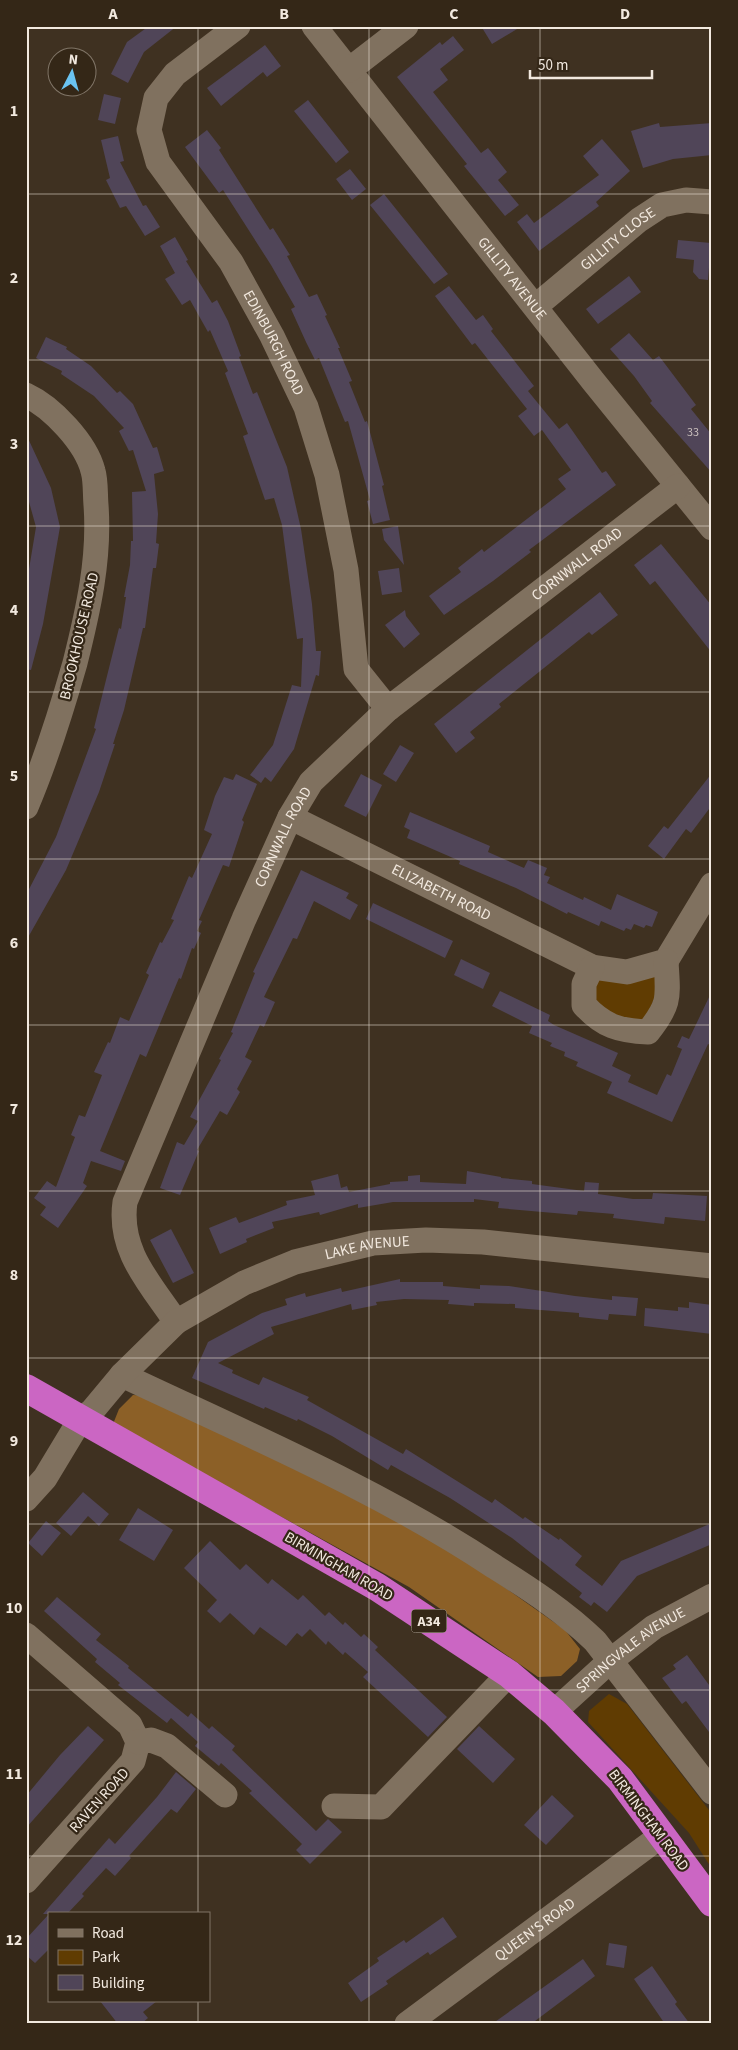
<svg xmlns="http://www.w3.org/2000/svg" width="738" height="2050" viewBox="0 0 738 2050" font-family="'Source Sans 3',sans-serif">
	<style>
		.green { fill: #603c02 }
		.forest { fill: #8c6027 }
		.building { fill: #504558 }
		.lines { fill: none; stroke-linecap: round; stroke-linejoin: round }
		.minor { stroke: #80715f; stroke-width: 25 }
		.highway { stroke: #cb66c3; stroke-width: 28 }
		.grid { fill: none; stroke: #f2e9df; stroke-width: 1; stroke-opacity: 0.55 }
		.labels { text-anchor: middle; stroke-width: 4.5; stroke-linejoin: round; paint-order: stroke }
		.number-label { font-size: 12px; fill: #cac0bd }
		.shield { fill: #342717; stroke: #b9afa3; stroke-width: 1 }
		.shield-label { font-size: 14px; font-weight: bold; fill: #f2e9df }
		.street-label { font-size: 15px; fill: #f2e9df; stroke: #342717 }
		.neatline { fill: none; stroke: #f2e9df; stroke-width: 2 }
		.grid-label { font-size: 16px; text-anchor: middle; font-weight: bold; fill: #f2e9df }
	</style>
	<rect width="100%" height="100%" fill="#3f3121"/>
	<!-- green -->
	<path class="green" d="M638 976 662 977 645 1023 596 1010V979Z
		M609 1694 627 1704 712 1814V1869L689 1833 588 1722 589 1711Z"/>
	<!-- forest -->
	<path class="forest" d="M133 1395 150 1396 305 1469 463 1558 565 1630 580 1649 577 1661 561 1676 538 1677 409 1587 113 1424 119 1409Z"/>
	<!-- building -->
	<path class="building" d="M149 26H177L144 52 128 83 111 74 127 42Z
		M481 26H522L492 44Z
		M453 36 464 50 440 69 448 80 433 92 481 153 488 148 507 172 498 180 519 205 505 216 464 166 467 164 397 77 440 42 442 45Z
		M265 45 281 66 267 77 263 72 221 106 207 88Z
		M104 94 121 98 115 124 98 120Z
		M308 100 349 152 336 163 294 111Z
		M659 123 660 127 712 123V155L673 159 643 168 631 131Z
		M207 130 221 148 219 150 270 230 273 228 290 255 287 256 309 297 317 294 327 315 325 316 340 348H338L352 381 349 382 365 422 367 421 384 485 382 486 390 520 373 524 367 501 370 500 348 421 345 422 319 358 315 360 306 342 291 309 295 307 271 265 223 190 219 193 185 147Z
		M118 136 124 161 120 162 143 206 146 205 160 227 145 236 126 206 120 208 106 180 110 178 101 140Z
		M602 139 630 171 596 202 599 206 539 251 517 222 527 214 534 223 599 175 583 156Z
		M350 169 366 189 352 200 336 179Z
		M384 194 448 274 434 284 370 205Z
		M175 237 188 260 186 261 212 303 217 300 228 321 241 356 239 357 253 394 257 392 287 467 301 529 312 604 316 651H321L319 676 316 675 294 749 271 782 265 777 261 783 250 775 273 745 292 685 301 687 303 638 297 639 282 525 274 498 265 500 243 436 248 434 225 373 228 371 210 330 208 332 190 300 182 305 165 279 175 273 160 246Z
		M678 240 711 243 708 280 699 279 693 272 694 260 676 258Z
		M629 276 641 292 598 324 586 309Z
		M449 286 476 320 483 315 493 329 491 331 534 386 528 391 559 429 567 423 602 473 606 471 616 485 529 550 531 552 493 581 444 615 429 596 461 572 458 568 482 549 484 552 566 489 558 479 571 470 542 430 534 436 518 416 527 409 475 343 472 345 435 296Z
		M629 333 653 360 659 356 696 405 691 409 712 435V473L650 403 652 401 634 376 610 349Z
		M46 337 67 347 66 349 91 366 117 393 120 391 133 404 153 448 157 447 164 471 154 474 158 514 156 543 159 544 156 568H153L145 628H143L124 710 113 744H115L99 792 66 870 26 941V895L56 837 96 729 94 728 119 628 121 629 126 597H124L130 565 131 541H133L132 492 146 491 133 450 129 451 119 431 124 428 94 396 61 374 62 371 36 358Z
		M26 434 51 488 60 527 43 624 31 670 26 669V587L36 527 26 491Z
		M398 526 404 565 384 540 382 529Z
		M661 544 712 606V653L655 581 650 585 634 565Z
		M399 568 402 592 382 595 378 571Z
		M600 592 618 615 592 635 589 632 499 704 501 707 470 732 475 738 456 753 434 724Z
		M405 610 406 616 420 634 404 648 385 625Z
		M400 745 414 753 396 782 383 774Z
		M712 773V805L691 833 686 829 664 859 648 846 664 826 668 829Z
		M236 774 257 784 242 820 244 822 229 867 223 865 199 920 202 921 197 931 201 933 194 949 192 948 181 979 179 978 146 1057 140 1054 100 1151 125 1161 121 1171 91 1161 83 1183 87 1186 58 1228 40 1215 46 1207 34 1198 47 1181 56 1187 75 1137 71 1135 79 1115 85 1117 102 1075 94 1072 108 1042 110 1043 120 1017 129 1021 149 975 146 973 160 942 162 943 174 920 171 919 189 876 192 878 212 834 204 830 215 796 224 777 233 780Z
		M361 774 382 785 366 817 344 806Z
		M410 812 490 846 488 852 524 868 528 860 547 868 544 875 550 877 547 883 583 900 584 897 611 910 617 894 658 912 652 927 646 925 644 928 634 924 631 930 626 928 624 931 601 921 599 926 568 912 567 914 516 888 459 864 460 861 407 838 410 830 404 827Z
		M301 870 349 893 346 898 358 905 350 920 314 901 297 939 293 938 264 997 275 1002 264 1027 260 1025 245 1057 252 1061 237 1089 240 1092 227 1115 220 1111 197 1150 199 1151 180 1195 160 1188 177 1142 184 1145 198 1121 190 1117 221 1060 219 1059 233 1033 231 1032 255 973 253 972Z
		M373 903 453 941 445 958 366 919Z
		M461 959 490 973 483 989 454 975Z
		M500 991 550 1015 548 1021 554 1025 618 1053 612 1066 631 1075 628 1082 657 1095 667 1074 671 1076 682 1049 677 1047 682 1036 689 1039 712 991V1046L708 1044 672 1122 607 1093 612 1082 576 1066 578 1062 564 1056 565 1052 550 1046 552 1043 529 1033 532 1026 492 1006Z
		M467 1171 501 1177V1178L532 1181V1184L584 1191 585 1182 599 1183 598 1194 633 1199H652L653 1193 707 1196 705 1221 665 1217 664 1224 613 1218 614 1214 578 1211 577 1215 498 1208 499 1202 474 1199V1202H393L358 1208V1204L320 1215 319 1212 272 1222 274 1228 246 1239 247 1242 220 1254 209 1228 236 1217 239 1223 287 1205 286 1201 315 1195 311 1181 338 1174 341 1188 347 1186 349 1192 390 1184V1182L408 1181V1176L420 1175V1182L466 1184Z
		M171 1229 194 1273 173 1283 150 1240Z
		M400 1279V1282H443V1286L480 1289V1285L509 1286 575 1296 612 1300V1296L638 1298 636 1316 609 1314 608 1320 579 1317V1313L515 1308V1304L474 1303V1306L448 1304 449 1300 404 1299 376 1302 377 1305 352 1310 351 1304 271 1327 274 1334 218 1363 233 1370 232 1373 259 1385 263 1377 309 1397 307 1400 403 1454 406 1449 492 1503 495 1499 523 1519 525 1517 559 1540 560 1538 582 1556 575 1565 602 1586 621 1561 712 1523V1544L637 1576 607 1612 594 1602 591 1606 579 1597 582 1593 512 1538 450 1498 391 1465 388 1470 332 1436 298 1419 297 1421 265 1407 264 1409 192 1378 208 1342 262 1313 287 1305 285 1299 305 1293 306 1297 341 1288 342 1292Z
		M689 1302 712 1305V1334L644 1326 645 1308 678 1311V1307L689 1308Z
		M83 1492 109 1514 99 1526 88 1516 71 1536 56 1523Z
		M138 1508 173 1530 154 1561 119 1540Z
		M46 1521 61 1533 42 1556 28 1543Z
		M210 1541 240 1570 246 1564 268 1584 272 1579 298 1600 303 1595 325 1616 329 1612 343 1625 345 1622 361 1637 364 1634 378 1647 375 1650 447 1717 428 1737 363 1677 368 1672 345 1652 343 1655 328 1641 326 1645 310 1629 302 1637 297 1633 286 1646 260 1627 254 1635 230 1613 220 1623 207 1611 217 1600 184 1568Z
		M57 1597 101 1634 96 1640 129 1666 128 1668 188 1717 191 1713 209 1729 212 1726 235 1746 232 1750 316 1831 328 1819 342 1832 310 1864 296 1850 302 1844 249 1793 252 1791 221 1763 219 1766 195 1746 198 1742 171 1718 167 1723 118 1685 120 1683 95 1662 97 1659 44 1611Z
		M687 1655 712 1689V1736L686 1701 682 1704 662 1678 676 1669 673 1665Z
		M88 1726 104 1740 26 1828V1796L60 1755Z
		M479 1726 515 1759 493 1783 457 1749Z
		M176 1772 196 1789 177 1813 171 1809 129 1856 131 1858 115 1876 106 1868 82 1894 84 1896 67 1914H43L109 1838 115 1844 157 1797Z
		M552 1795 574 1816 546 1845 524 1825Z
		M49 1914V1949L35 1963 26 1955V1939Z
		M443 1917 457 1937 430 1955 428 1952 386 1981 388 1984 361 2002 348 1983 379 1961 377 1958 404 1940 406 1943Z
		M609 1943 627 1946 624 1968 606 1965Z
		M583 1959 595 1976 531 2024H492Z
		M652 1966 677 2002 675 2004 690 2024H665L634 1979Z
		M100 2001H157L143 2012 148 2018 141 2024H118Z"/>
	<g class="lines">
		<!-- minor -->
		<g class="minor">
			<path id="s1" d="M238 26 175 74 156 98 149 130 158 162 231 262 272 336 306 407 327 475 346 570 356 669 388 709"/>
			<path id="s2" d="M314 26 593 381 712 528"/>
			<path d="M349 70 406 26"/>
			<path id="s3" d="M536 306 639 220 662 205 686 200 712 202"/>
			<path d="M26 395C52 407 86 443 93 471 96 481 95 494 96 505 100 559 88 611 75 663 61 712 46 760 26 807"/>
			<path id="s4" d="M290 817 592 967 627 972 666 961 712 885"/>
			<path d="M592 967 584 984V1005C603 1026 619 1031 648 1032 671 1003 668 997 666 961"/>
			<path id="s5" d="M176 1322C150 1283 118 1251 125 1202L244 919 290 817 311 782 388 709 678 486"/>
			<path d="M122 1375C249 1435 379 1490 495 1567 530 1589 565 1612 595 1641L712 1792"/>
			<path id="s6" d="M26 1499 45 1478 80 1420 92 1411 122 1375 176 1322 244 1283 295 1262 373 1243 426 1240 483 1242 712 1266"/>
			<path d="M26 1635 130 1725 138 1742 133 1761 26 1881"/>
			<path id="s7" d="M554 1712 610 1661 654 1627 712 1596"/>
			<path d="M138 1742 151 1740 167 1746 225 1795"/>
			<path d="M334 1806 381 1807 509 1674"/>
			<path id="s8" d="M407 2024 662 1835"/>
		</g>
		<!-- highway -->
		<path class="highway" d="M26 1388 377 1587 509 1674 554 1712 620 1779 712 1903"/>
	</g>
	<!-- grid -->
	<path class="grid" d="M198 26V1914M369 26V2024M540 26V2024M26 194H712M26 360H712M26 526H712M26 692H712M26 859H712M26 1025H712M26 1191H712M26 1358H712M26 1524H712M26 1690H712M26 1856H712M198 2001V2024"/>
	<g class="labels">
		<!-- number labels -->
		<g class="number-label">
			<text x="693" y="436">33</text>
		</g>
		<!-- shield labels -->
		<rect class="shield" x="411.5" y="1609.5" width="35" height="23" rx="4"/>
		<g class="shield-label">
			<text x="429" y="1626">A34</text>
		</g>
		<!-- street labels -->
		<g class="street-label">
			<text dy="5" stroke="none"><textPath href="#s3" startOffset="106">GILLITY CLOSE</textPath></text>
			<text dy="5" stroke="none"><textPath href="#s2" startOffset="321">GILLITY AVENUE</textPath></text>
			<text dy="5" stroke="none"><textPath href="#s1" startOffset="391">EDINBURGH ROAD</textPath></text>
			<text dy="5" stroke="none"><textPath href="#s5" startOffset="938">CORNWALL ROAD</textPath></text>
			<text transform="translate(79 636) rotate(-77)" y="5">BROOKHOUSE ROAD</text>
			<text dy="5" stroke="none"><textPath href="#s5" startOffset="532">CORNWALL ROAD</textPath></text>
			<text dy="5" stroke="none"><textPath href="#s4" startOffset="169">ELIZABETH ROAD</textPath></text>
			<text dy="5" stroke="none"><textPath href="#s6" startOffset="441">LAKE AVENUE</textPath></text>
			<text transform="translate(339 1566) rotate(30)" y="5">BIRMINGHAM ROAD</text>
			<text dy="5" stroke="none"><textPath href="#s7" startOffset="99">SPRINGVALE AVENUE</textPath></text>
			<text transform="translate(99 1800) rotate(-48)" y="5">RAVEN ROAD</text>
			<text transform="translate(649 1820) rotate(53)" y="5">BIRMINGHAM ROAD</text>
			<text dy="5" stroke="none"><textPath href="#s8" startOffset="159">QUEEN'S ROAD</textPath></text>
		</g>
	</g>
	<!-- border -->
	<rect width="738" height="2050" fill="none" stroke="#342717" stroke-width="55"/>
	<!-- legend -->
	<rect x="48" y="1912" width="162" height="90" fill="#342717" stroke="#807567"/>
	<rect x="58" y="1929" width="25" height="8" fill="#80715f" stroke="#807567"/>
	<text x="92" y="1938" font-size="15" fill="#f2e9df">Road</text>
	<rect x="58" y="1950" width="25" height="15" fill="#603c02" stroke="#807567"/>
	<text x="92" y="1962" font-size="15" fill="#f2e9df">Park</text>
	<rect x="58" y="1975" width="25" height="15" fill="#504558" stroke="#807567"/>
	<text x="92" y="1988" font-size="15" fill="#f2e9df">Building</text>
	<!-- north arrow -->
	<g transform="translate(72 72) rotate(6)"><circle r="24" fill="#342717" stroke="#807567"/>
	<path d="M0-4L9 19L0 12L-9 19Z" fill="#6ac3f1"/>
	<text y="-8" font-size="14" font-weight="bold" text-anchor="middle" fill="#f2e9df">N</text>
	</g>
	<!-- scale -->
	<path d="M530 70v8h122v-8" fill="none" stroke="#f2e9df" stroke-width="2.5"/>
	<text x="538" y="70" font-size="15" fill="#f2e9df" stroke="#342717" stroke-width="4" paint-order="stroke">50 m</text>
	<rect x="28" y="28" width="682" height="1994" class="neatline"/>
	<g class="grid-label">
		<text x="113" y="19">A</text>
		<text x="284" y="19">B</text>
		<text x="454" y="19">C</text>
		<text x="625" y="19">D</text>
		<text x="14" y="116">1</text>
		<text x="14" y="283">2</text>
		<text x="14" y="449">3</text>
		<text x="14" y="615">4</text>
		<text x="14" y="781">5</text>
		<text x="14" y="948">6</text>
		<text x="14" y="1114">7</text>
		<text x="14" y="1280">8</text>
		<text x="14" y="1446">9</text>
		<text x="14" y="1613">10</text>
		<text x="14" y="1779">11</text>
		<text x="14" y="1945">12</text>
	</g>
</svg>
